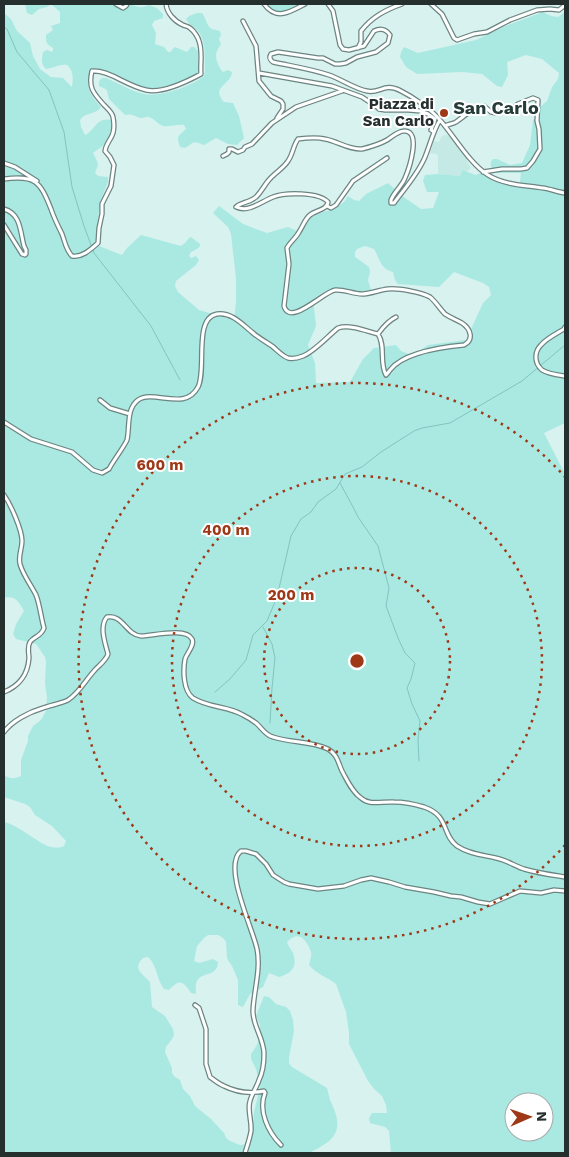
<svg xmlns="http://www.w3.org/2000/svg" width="569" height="1157" viewBox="0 0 569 1157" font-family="'Work Sans',sans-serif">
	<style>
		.built { fill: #c5e9e4 }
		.green { fill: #aae9e2; fill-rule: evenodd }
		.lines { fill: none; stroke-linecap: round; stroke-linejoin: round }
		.stream { stroke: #80c5be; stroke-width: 1 }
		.minor-casing { stroke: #6d8582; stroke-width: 5.5 }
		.minor { stroke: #fff; stroke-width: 3 }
		.ring { fill: none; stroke: #9f3816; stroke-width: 2.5; stroke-dasharray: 2.5 5 }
		.poi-dot { fill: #9f3816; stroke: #fff; stroke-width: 2 }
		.labels { text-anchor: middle; stroke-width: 4; stroke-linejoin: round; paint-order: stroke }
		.poi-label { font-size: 15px; font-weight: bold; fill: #252f2e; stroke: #fff; text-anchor: end }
		.quarter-label { font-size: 18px; font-weight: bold; fill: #263c39; stroke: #fff }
		.centre { fill: #9f3816; stroke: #fff; stroke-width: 2.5 }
		.ring-label { font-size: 15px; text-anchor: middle; font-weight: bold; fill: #9f3816; stroke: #fff; stroke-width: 4; stroke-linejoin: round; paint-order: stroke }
	</style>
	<rect width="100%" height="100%" fill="#d8f2ef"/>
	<!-- built -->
	<path class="built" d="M445 135 450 136 467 156V162L471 168 467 172 462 170 460 176 438 174V156L437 154 430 153 434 141 439 142 442 136Z"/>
	<!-- green -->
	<path class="green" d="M25 4H112L122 11 126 9 129 5C138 5 137 10 149 5L157 8 163 14V18L154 21 152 25 156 33 155 44 164 47 168 52H170L175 47 187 52 191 47H194L199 52 198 58 199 74C183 82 163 90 144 88 133 87 88 56 88 80 87 92 94 99 101 107 96 115 85 112 80 120L81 127 85 135C95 131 96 117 111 120 113 129 109 138 104 145 101 148 96 150 93 153L97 161 98 165 95 173 98 176 108 177V182L100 202 96 240 99 246 122 255 127 248 141 235 181 246 185 243 189 238 191 237 200 244V246L197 249 191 252 189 256 191 258 196 256 199 260 196 265 176 281 175 286 178 292 199 310 234 320 236 302V279L231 234 228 227 213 213 219 206 243 224 267 233 288 227 297 231 301 232 312 216 320 213 334 209 344 202 348 196 354 200 359 201 366 194 388 183 405 198 421 209 433 208 439 192H427L423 181 425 175 438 174 460 176 462 170 476 175 481 173 493 181 519 188 521 173H494C492 167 488 164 493 159H497L510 165 522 163 530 145 533 120 539 116 540 107 547 101 552 87 558 79 559 73 542 59 526 55 507 62 508 75 502 87 497 86 482 74 462 72 417 74 406 67 400 57 401 52 404 47 418 53 476 40 505 26 543 12 551 16 558 17 565 12V423L544 433 565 474V1153H391L389 1131 385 1127 370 1123 369 1118 372 1113H387L386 1105 382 1096 374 1089 368 1081 349 1044V1033L346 1012 336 984C327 977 316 974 309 965 310 960 312 956 311 952 309 945 302 933 294 937 291 938 289 940 287 942 288 946 291 949 293 953 298 968 291 973 279 977L269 973 263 987 250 994 243 1007 238 1005V980L232 966 229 962 227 958 226 942 223 938 218 935H208L204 938 197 946 194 961 199 963 213 959 218 962C217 978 202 971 197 981 195 984 196 990 196 994L191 993C183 980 179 979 169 990L164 989C156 979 158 966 148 957L143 958C132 969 142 973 150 982L152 1007 165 1016 173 1029 174 1035 172 1039 166 1047 165 1052 172 1068V1073L175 1077 180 1080 183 1089 190 1096 195 1106 211 1119 224 1133 226 1138 230 1141 240 1145 250 1144 252 1138 254 1112 260 1087 256 1069 251 1059V1054L257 1045 260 1031V1025L256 1016 264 996 269 997 276 1004 286 1007 290 1011 293 1020 294 1031 289 1057V1063L292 1067 327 1088C328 1092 329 1096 330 1100 336 1112 342 1127 332 1138 327 1144 318 1148 311 1152H307L301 1153H4V822C12 824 19 828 26 833 38 840 50 852 64 846L66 841 52 826 35 815 30 807 25 804 4 797V775C10 779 15 779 21 776V760L28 741V736L33 726 41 720 46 711 47 698 45 683 46 662 45 657 36 644 16 639 13 634 16 624 24 611C19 602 15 595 4 598V13L11 19 17 31 30 43 33 56 40 69 51 77 63 78 72 87C73 79 74 71 67 65 60 64 54 68 46 69 40 64 42 58 43 52L47 50 52 52 53 50V48C46 44 46 42 46 35L53 30 51 26 60 23V12L51 4 47 7 39 9 32 15 27 13ZM365 246 374 249C380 259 380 269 393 272L395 280 398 284 439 287 454 272 483 283 489 287 491 295 483 303 466 340 428 345 416 353 409 354 401 351 396 345 374 348 363 359 350 382 316 383 315 363 308 345 316 326 313 299 322 293 334 288H342L358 292 371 290 368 280 370 272 369 267 355 257V252L357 249ZM514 1102H544V1132H514Z
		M266 4H302C289 10 276 19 266 4Z
		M197 13H202C206 18 207 27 212 29 215 30 217 30 220 31L221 35 219 39 221 44C220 46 218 48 217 51 214 58 219 68 223 72L228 70 232 72C231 85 210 87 224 102L233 103 239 116 244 138 237 145 228 144 216 138 204 145C191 140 195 142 185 148L180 147C176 135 178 137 186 129L184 125C177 124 170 127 163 126 157 124 155 119 149 117 146 116 145 118 141 118 135 117 133 113 125 115L109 99C106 87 109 91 99 86V81L102 78H106C118 83 131 91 144 94 161 97 190 87 204 76L205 72C204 59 207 42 198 31 194 27 189 25 186 19L189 16Z"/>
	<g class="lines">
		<!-- stream -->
		<path class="stream" d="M4 27 7 29 17 52 49 90 64 132 72 187 84 226 94 253 151 326 180 380
			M340 483 353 507 358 517 378 546 389 588 386 606 398 638 405 653 415 663 411 679 407 688 412 704 420 721 418 740 419 761
			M263 627 272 644 275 658 272 688 270 723
			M215 692 230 679 246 660 253 635 267 621 277 597 291 536 301 519 311 512 318 502 336 489 345 474 362 467 381 452 414 431 422 428 450 423 522 381 565 345"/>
		<defs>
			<path id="minor" d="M116 4 123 8 126 6 127 4
				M264 4C276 21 290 12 305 4
				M328 4 333 11 340 45 343 49 349 50 364 46 374 31C380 28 386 29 390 35L388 43 376 52 357 57 346 63 340 64H335L323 58H318L278 52 271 54C269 57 270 60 273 62 291 66 311 69 329 75 341 79 355 89 367 91 380 94 384 82 401 91 413 97 431 109 440 120 454 136 470 164 488 175 504 185 524 185 543 188 550 189 558 192 565 193
				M431 4 442 14 454 38 457 40 474 34 487 32 510 20 537 10 550 9 559 10 565 5
				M243 21 256 46 259 81 271 96 281 101 283 104V109L277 118
				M358 48 361 42V31C372 17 385 10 402 4
				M259 73 332 86 362 97 377 107 379 109 385 110H408L420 111 428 114 435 119 431 130 434 132
				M445 126C448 124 453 124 456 122 465 116 474 106 484 106L491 112 496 113 513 108 518 104 533 98 538 100 537 121 539 129 540 149 533 161 527 168 521 169H502L483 172
				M223 156 227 154 229 152V149H232L238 152 243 150 245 147 252 144 272 123 296 107 342 91
				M4 163 15 167 37 181
				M4 179C35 175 40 181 51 209 54 218 58 226 62 234 65 242 66 250 72 256 82 258 91 249 98 243L99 228 102 214V204L111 186 114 165 110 157 105 151C106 143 111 140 113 133 114 129 114 122 113 117 112 112 108 109 104 105 93 93 88 87 92 71 102 70 112 75 121 80 129 84 137 88 146 90 162 94 188 81 201 74 200 63 203 52 199 41 198 37 194 31 190 28 188 26 185 26 183 25 174 21 167 13 166 4
				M327 206 331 208 336 205 353 181 387 158
				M4 209C21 214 20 231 24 246L26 250V254L25 255 22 254 4 225
				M565 327 564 329C556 334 547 338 541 345 534 352 534 363 542 370 548 374 558 375 565 376
				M378 334C383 327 388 321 396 317
				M100 400 110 408 130 414
				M4 422 31 439 72 452 93 470 102 473 109 469C113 461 124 447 127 440 130 427 126 409 138 400 154 389 185 412 198 387 207 370 193 318 217 314 232 312 243 325 253 333 259 338 266 342 272 346 277 350 282 356 288 358 292 359 298 358 303 356 315 351 328 336 338 328 350 324 366 331 378 334 386 346 379 363 386 375 388 373 389 371 391 369 405 352 443 347 464 345 474 340 471 329 462 323 457 320 451 318 445 314 440 309 436 302 430 297 421 292 398 288 388 289 379 290 370 294 362 294 353 294 344 289 335 290 323 292 290 327 284 306L289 264 287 248C290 242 296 238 299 232 303 226 305 219 310 215 316 210 327 210 328 202 319 192 285 192 273 197 262 201 249 213 236 207 241 202 249 203 256 197 261 192 264 186 268 181 274 173 283 169 288 161 293 154 293 146 298 139 306 138 317 137 325 139 337 141 349 150 362 149 370 147 380 144 387 140 392 137 398 131 404 131 422 130 409 169 405 178 402 186 394 192 391 200V203H394C405 188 418 174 425 157 430 145 433 131 440 120
				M4 495C11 505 22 530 22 541 22 549 18 556 20 564 23 575 31 585 36 595 40 605 41 618 44 628 41 637 34 636 30 642 27 647 29 653 29 658 28 674 19 686 4 692
				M4 732C12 721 29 712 43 708 51 705 60 704 68 700 79 693 85 681 94 671 98 666 106 661 108 654 105 643 99 626 107 617 123 614 126 635 141 636 152 636 186 627 192 639 195 645 187 653 185 659 183 670 183 691 193 698 209 708 228 706 243 715 247 717 252 720 256 723 262 728 265 735 273 737 291 743 311 741 328 749 337 754 338 762 342 771 347 780 352 792 361 798 370 806 383 801 394 802 404 802 414 804 424 807 450 816 441 834 457 846 469 854 483 855 496 858 506 860 515 866 524 869 537 873 552 875 565 877
				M195 1005 199 1008 206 1029V1064L210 1077C214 1080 219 1084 224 1086 236 1092 250 1094 264 1091L265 1093C258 1111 268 1132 281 1145
				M245 1153C247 1146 250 1138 251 1131 252 1121 247 1110 250 1101 252 1093 257 1087 259 1080 263 1072 264 1062 264 1054 264 1038 252 1025 253 1010 254 990 261 969 257 949 253 929 222 866 241 851H246L256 854 266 864 273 875 284 882 289 884 318 889 344 886 361 880 371 878 389 882 405 887 434 892 451 896 461 897 478 902 490 904 520 891 541 893 554 890 565 891"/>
		</defs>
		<!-- minor casing -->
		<use href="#minor" class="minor-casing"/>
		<!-- minor -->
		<use href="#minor" class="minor"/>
	</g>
	<!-- distance rings -->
	<g class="ring">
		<circle cx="357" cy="661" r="93"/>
		<circle cx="357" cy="661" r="185"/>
		<path d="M565 845A278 278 0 1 1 565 477"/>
	</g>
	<!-- markers -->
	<circle class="poi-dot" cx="444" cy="113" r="5"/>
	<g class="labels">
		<!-- poi labels -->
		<g class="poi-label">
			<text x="434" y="109">Piazza di<tspan x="434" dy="17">San Carlo</tspan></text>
		</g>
		<!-- quarter labels -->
		<g class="quarter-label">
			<text x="496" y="114">San Carlo</text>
		</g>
	</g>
	<circle cx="357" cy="661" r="8" class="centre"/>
	<g class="ring-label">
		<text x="160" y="470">600 m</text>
		<text x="226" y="535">400 m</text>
		<text x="291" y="600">200 m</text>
	</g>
	<!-- border -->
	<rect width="569" height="1157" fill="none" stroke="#252f2e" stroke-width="10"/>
	<!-- north arrow -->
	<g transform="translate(529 1117) rotate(88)"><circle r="24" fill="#ffffff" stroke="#a8acab"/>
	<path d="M0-4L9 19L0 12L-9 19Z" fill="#9f3816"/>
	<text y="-8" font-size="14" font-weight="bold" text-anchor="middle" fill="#252f2e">N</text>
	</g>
</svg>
